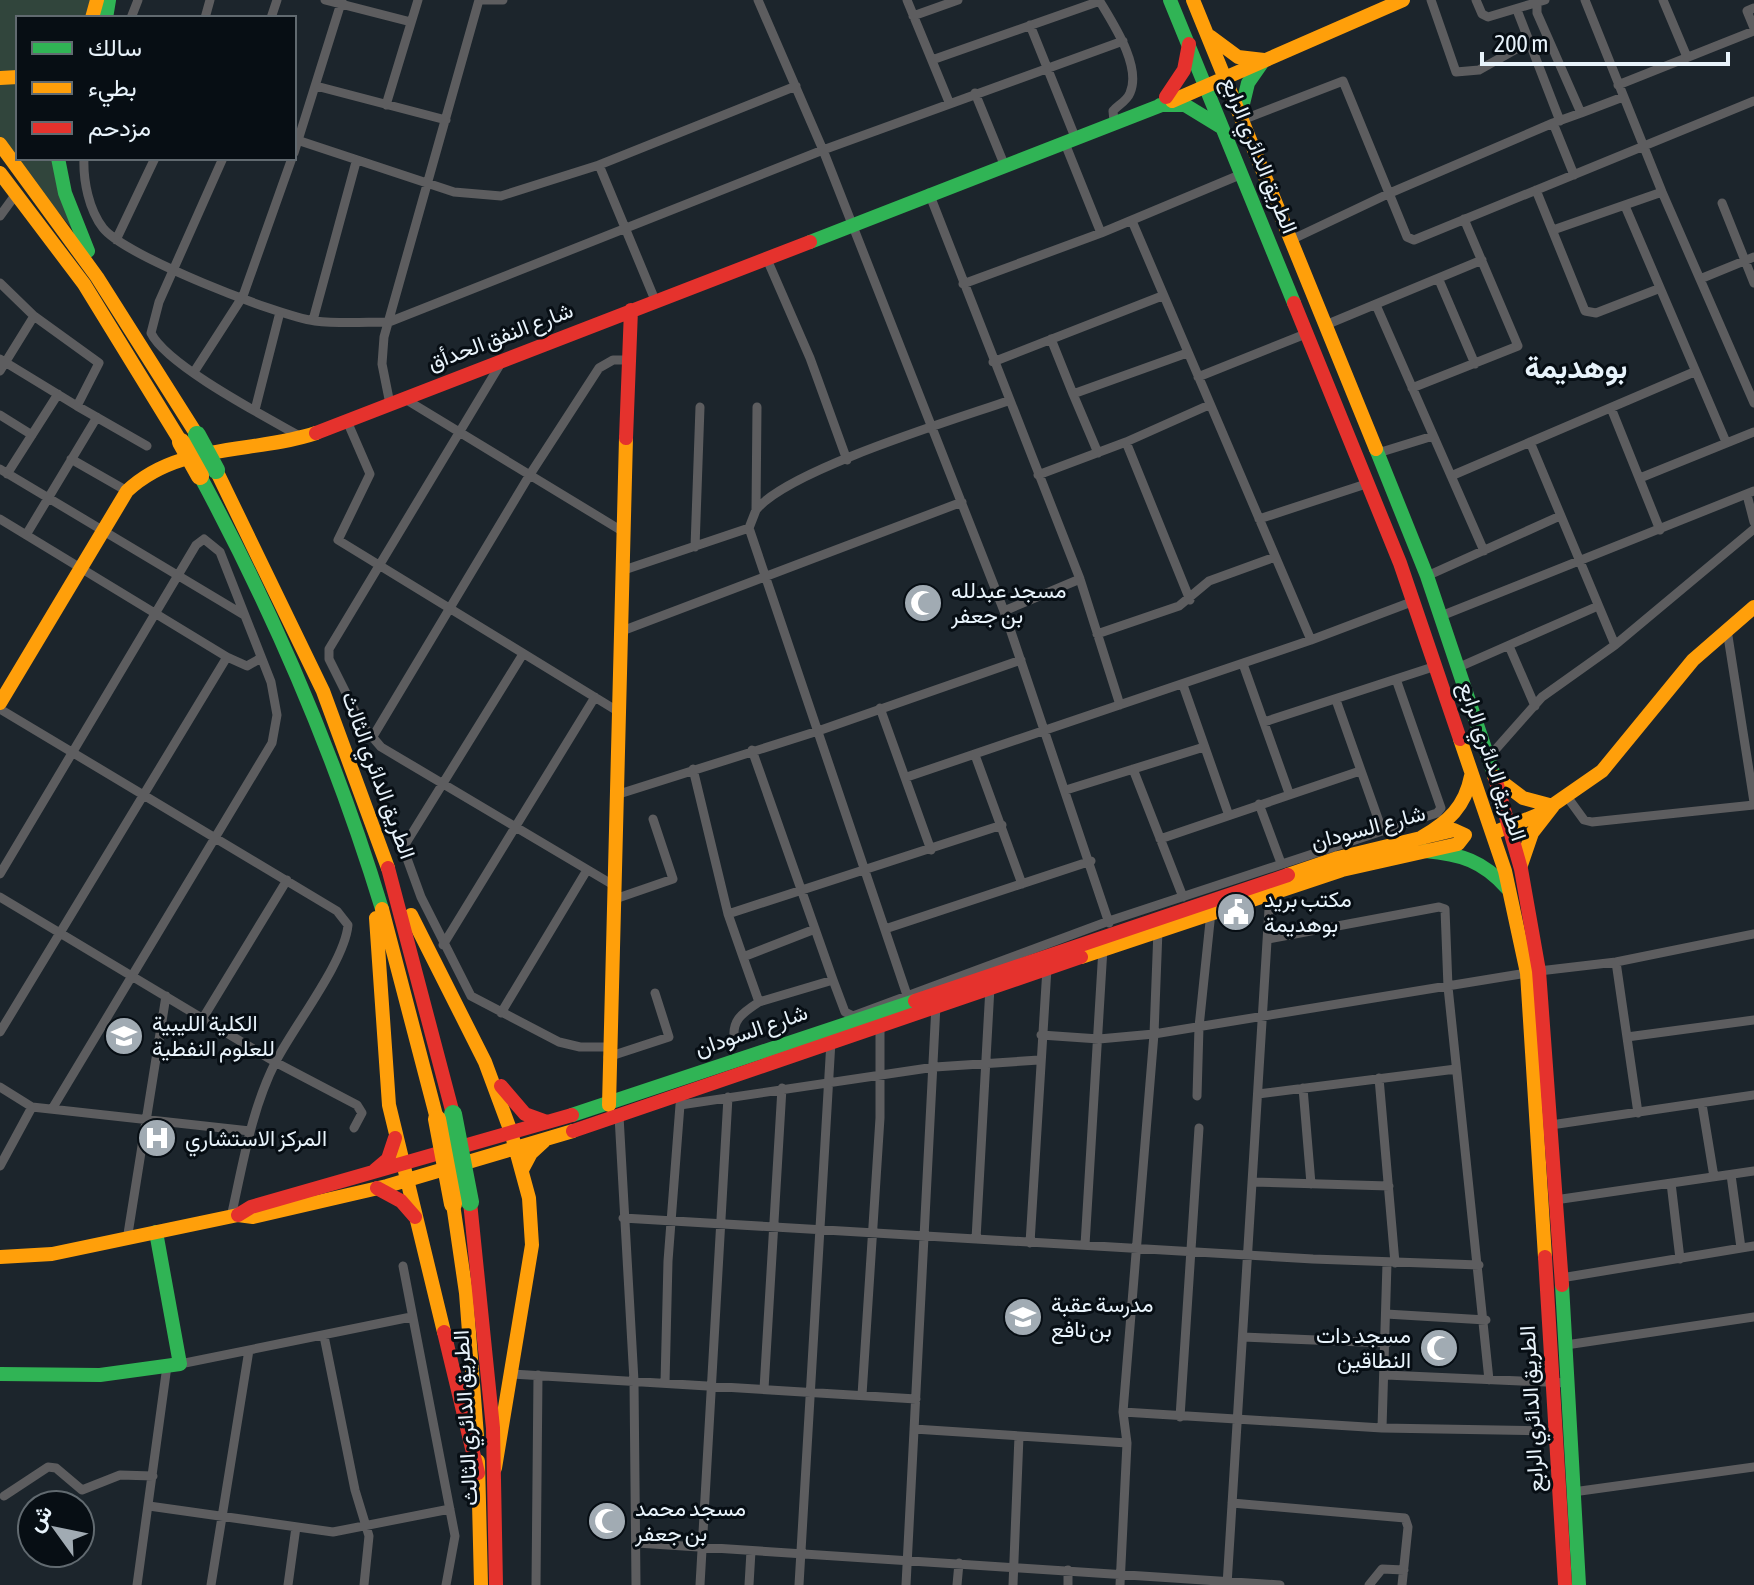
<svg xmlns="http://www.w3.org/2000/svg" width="1754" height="1585" viewBox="0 0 1754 1585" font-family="'Asap Condensed',Vazirmatn,sans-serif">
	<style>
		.green { fill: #31453c }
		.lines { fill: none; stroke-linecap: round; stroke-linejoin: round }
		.street { stroke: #5d5d5f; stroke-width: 9 }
		.fast { stroke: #30b455; stroke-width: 14 }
		.slow { stroke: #ff9f0a; stroke-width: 14 }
		.jam { stroke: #e5322d; stroke-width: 14 }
		.fast-bridge { stroke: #30b455; stroke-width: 18 }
		.slow-bridge { stroke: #ff9f0a; stroke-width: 18 }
		.labels { text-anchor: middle; stroke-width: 6; stroke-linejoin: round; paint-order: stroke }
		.street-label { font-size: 22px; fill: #e8f3fb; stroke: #070e14 }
		.poi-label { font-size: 22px; fill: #e8f3fb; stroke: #070e14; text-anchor: start }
		.district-label { font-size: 30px; font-weight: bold; fill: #e8f3fb; stroke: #070e14 }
	</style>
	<rect width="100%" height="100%" fill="#1c252c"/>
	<!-- green -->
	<path class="green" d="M0 0H94L89 18H18V75L0 74Z
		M18 83V158H56L83 242 0 142V84Z"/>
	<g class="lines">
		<!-- street -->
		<path class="street" d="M325 0 411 22
			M479 0H503
			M758 0 823 150 1004 611 1109 923
			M907 0 949 102
			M1099 0C1112 22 1142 66 1130 93 1127 101 1118 105 1113 111L1114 121
			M1431 0 1456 72 1479 70 1529 42
			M1476 0 1482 14 1488 17 1545 0
			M1585 0 1662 192 1754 403
			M1663 0 1687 57
			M1537 5V13L1581 113 1553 123
			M1754 8 1747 11 1754 28
			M1517 10 1560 121
			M913 16 958 0
			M131 18 138 0
			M205 18 210 0
			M271 18 277 0
			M1030 25 1075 137
			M932 60 1100 1
			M1618 85 1754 31
			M316 86 446 120
			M975 93 1004 164
			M386 105 418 0
			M1581 113 1623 97
			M1242 120 1343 81 1407 237 1414 240 1754 101
			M294 139 454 192 501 196 599 165 796 86
			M1064 141 1101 233
			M294 153 342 0
			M84 158C83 181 89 210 103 228 125 256 278 316 315 321 340 324 365 322 389 322L823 150 1123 41
			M223 158 159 302 151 333C167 366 268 418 303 438
			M599 165 655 300
			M1536 190 1585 311 1596 313 1658 289
			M929 193 1080 579 1120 705
			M1722 203 1754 283
			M1625 206 1726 442
			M0 216 16 194
			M1132 221 1311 640
			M1553 230 1662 192
			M1293 239 1390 193 1553 123 1574 175
			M116 240 155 158
			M766 257 810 358 847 460
			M1700 279 1754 257
			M1439 280 1475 364
			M0 283 34 316 0 371
			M963 284 1101 233 1242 174
			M1376 305 1484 551
			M34 316 99 363 77 406 147 446
			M313 320 356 162
			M1328 324 1482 260
			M1051 339 1073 394 1187 353
			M0 359 77 406
			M993 362 1162 296
			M501 363 329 649V659L362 725 381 747 615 886
			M194 372 243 296 292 158
			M1198 377 1308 333
			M1412 388 1518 346 1464 219
			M1073 394 1098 453
			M405 399 622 531
			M390 404 382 364 384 337 479 0
			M757 407 756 510 749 528 908 998
			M1611 408 1660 530
			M255 410 280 312
			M0 415 32 435
			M347 421 370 474 338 540 619 712
			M1126 442 1190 600
			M1530 442 1615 645
			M1378 453 1433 436
			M71 459 127 491
			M0 469 244 615
			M7 474 58 394
			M1038 475 1126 442 1209 405
			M1451 476 1694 372
			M1640 478 1754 432
			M1747 495 1754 522
			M756 510C788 470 953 420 1008 401
			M0 519 227 657 247 666 261 658
			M1259 519 1369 483
			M26 535 97 417
			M695 547 700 407
			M621 571 749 528
			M1427 576 1560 516
			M1004 611 1080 579
			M1441 616 1754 491
			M1727 630 1754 802
			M622 631 962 502
			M1097 634 1179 606 1209 581 1275 557
			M1509 646 1535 706
			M523 654 406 843 405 853 421 897 471 996 559 1042 580 1047H608
			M1243 664 1289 793
			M1457 668 1598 606
			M1183 685 1228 813
			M1336 700 1382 830
			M880 708 931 850
			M0 709 337 911 348 925C345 961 294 1026 276 1061 251 1110 243 1164 231 1217
			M1264 722 1436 666
			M372 738 529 476 599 368 613 360H628
			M752 750 833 980 845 1012 853 1016 1109 921 1437 813 1441 808 1396 679
			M975 755 1022 884
			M1488 758 1542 697 1615 645 1754 529
			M693 769 728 914 743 957
			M1133 769 1183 897
			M907 777 1311 640 1414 601
			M1066 790 1204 747
			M619 794 818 731 1021 660
			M1568 798 1584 820 1592 822 1754 805
			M1259 804 1281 863
			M1160 839 1360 771
			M0 874 196 545 204 539 220 552 271 682 277 715 272 743 52 1109
			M0 897 275 1062 357 1105 362 1113 354 1128
			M615 899 673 879 653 819
			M728 914 1002 825
			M815 929 743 957 759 1002 833 980
			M885 929 1091 861
			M1268 939 1439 907 1445 909 1448 987 1489 1380
			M443 945 595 697
			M1616 962 1638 1113
			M1539 971 1616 962 1754 934
			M501 1013 587 870
			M203 1018 287 880
			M0 1032 227 657
			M1041 1035 1099 1039 1154 1034 1527 973
			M1627 1037 1754 1020
			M735 1043C730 1021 742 1013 759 1002
			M608 1057 669 1037 655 993
			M1379 1078 1395 1263
			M0 1087 32 1107 250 1131
			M1303 1088 1311 1184
			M1258 1094 1456 1069
			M1197 1096 1199 1027 1211 912
			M1702 1104 1714 1177
			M619 1116 634 1381 636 1585
			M1551 1125 1754 1095
			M0 1166 32 1107
			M1731 1175 1741 1248
			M1252 1182 1389 1186
			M1671 1183 1680 1259
			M1555 1200 1754 1171
			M623 1218 1313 1259 1479 1265
			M976 1239 990 987
			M127 1240 166 996
			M1030 1243 1047 968
			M1085 1245 1103 948
			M403 1266 455 1536 446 1585
			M1561 1278 1754 1246
			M1386 1314 1486 1320
			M324 1336 355 1490 369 1536 364 1585
			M1243 1337 1387 1343
			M1566 1345 1754 1317
			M180 1364 411 1317
			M512 1374 916 1399
			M1386 1375 1568 1383
			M665 1383 668 1261 680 1105 935 1067 1039 1060
			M764 1389 782 1088
			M862 1395 880 1118V1024
			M1123 1412 1382 1428 1556 1431
			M1180 1417 1199 1128
			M1382 1428 1387 1263
			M914 1429 1127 1443
			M1573 1492 1754 1467
			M4 1496 48 1467 56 1468 82 1490 120 1475 153 1476
			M1232 1503 1405 1518 1408 1527 1402 1585
			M149 1506 333 1532 450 1509
			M637 1543 1280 1585
			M137 1585 167 1366
			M211 1585 249 1350
			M288 1585 296 1527
			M536 1585 538 1375
			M700 1585 728 1097
			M749 1585 751 1551
			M799 1585 831 1041
			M906 1585 936 1005
			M957 1585 959 1563
			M1013 1585 1019 1436
			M1068 1585V1570
			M1120 1585 1127 1443 1123 1412 1154 1034 1158 930
			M1227 1585 1270 893
			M1369 1585 1382 1569 1404 1570"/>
		<!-- fast -->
		<path class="fast" d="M1170 0 1294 303
			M106 18 109 0
			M1160 105H1185L1221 127
			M1241 112 1248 83 1264 60
			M58 158 65 193 88 251
			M810 242 1172 101
			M1376 449 1427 576 1495 778
			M200 476C275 615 336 758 382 909
			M1425 851C1461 854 1483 861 1507 888
			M572 1115 915 1001
			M1562 1285 1579 1585
			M0 1374 100 1375 180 1364 156 1232"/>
		<!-- slow -->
		<path class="slow" d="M1193 0 1376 449
			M92 18 97 0
			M1211 37 1238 57 1264 60
			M0 78 18 77
			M1172 101 1403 0
			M0 144 97 277 197 435
			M0 173 84 284 181 442
			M216 470 323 691 388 868
			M0 703 127 491C179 442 253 454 316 433
			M1460 739 1505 871 1527 973 1545 1257
			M1494 776 1523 798 1553 806 1532 833 1521 865
			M1493 833 1540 814 1602 771 1693 660 1754 607
			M1422 837C1448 822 1465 807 1471 776
			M382 909 437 1119
			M411 915 485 1062 511 1132 529 1198 532 1245 495 1468
			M376 918 389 1105 444 1332
			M1081 957 1342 870 1458 844 1465 835 1454 830 1338 858 1288 875
			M609 1105 626 438
			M522 1170 531 1153 544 1141
			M453 1204 466 1293 477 1436
			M0 1257 52 1254 238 1215 253 1217 387 1186 573 1131
			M478 1461 481 1585"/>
		<!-- jam -->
		<path class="jam" d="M1166 97 1184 70 1189 44
			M1294 303 1400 563 1460 739
			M316 433 810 242
			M626 438 631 310
			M1495 778 1521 869 1539 971 1562 1285
			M388 868 453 1114
			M915 1001 1288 875
			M501 1086 525 1114 547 1122
			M573 1131 1081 957
			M375 1170 388 1159 395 1138
			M377 1188 401 1201 415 1217
			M470 1202 493 1428 496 1585
			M238 1215 251 1207 572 1115
			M1545 1257 1565 1585
			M444 1332 478 1473"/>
		<!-- fast-bridge -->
		<path class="fast-bridge" d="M197 435 216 470
			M453 1114 470 1202"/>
		<!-- slow-bridge -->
		<path class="slow-bridge" d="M181 442 200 476
			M437 1119 453 1204"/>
	</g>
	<!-- icons -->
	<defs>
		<symbol id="mosque-disc" viewBox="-11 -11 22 22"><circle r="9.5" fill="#a1abb3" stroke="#070e14"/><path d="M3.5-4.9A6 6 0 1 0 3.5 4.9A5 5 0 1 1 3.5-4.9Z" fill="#fff"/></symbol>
		<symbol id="civic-disc" viewBox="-11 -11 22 22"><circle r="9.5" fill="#a1abb3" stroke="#070e14"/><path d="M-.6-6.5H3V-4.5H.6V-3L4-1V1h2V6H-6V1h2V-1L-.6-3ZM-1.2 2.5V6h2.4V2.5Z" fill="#fff"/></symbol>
		<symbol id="university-disc" viewBox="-11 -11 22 22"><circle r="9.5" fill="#a1abb3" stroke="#070e14"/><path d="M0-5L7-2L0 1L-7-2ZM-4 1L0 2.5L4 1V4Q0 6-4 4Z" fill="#fff"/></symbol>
		<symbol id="hospital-disc" viewBox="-11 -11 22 22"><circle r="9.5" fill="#a1abb3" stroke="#070e14"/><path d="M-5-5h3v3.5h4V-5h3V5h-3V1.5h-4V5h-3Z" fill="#fff"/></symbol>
		<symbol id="school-disc" viewBox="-11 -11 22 22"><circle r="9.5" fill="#a1abb3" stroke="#070e14"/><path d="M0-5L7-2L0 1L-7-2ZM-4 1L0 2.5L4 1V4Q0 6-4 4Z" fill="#fff"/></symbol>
	</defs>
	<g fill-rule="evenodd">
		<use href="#mosque-disc" x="901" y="581" width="44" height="44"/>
		<use href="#civic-disc" x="1214" y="890" width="44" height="44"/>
		<use href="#university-disc" x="102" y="1014" width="44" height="44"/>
		<use href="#hospital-disc" x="135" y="1116" width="44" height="44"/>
		<use href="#school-disc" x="1001" y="1295" width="44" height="44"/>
		<use href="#mosque-disc" x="1417" y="1326" width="44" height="44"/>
		<use href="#mosque-disc" x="585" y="1499" width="44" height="44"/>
	</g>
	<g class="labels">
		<!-- street labels -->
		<g class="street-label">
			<text transform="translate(1260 155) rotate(68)" y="8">الطريق الدائري الرابع</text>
			<text transform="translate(500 336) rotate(-21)" y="8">شارع النفق الحدأق</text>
			<text transform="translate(1493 761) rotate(71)" y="8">الطريق الدائري الرابع</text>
			<text transform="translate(379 775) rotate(70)" y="8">الطريق الدائري الثالث</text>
			<text transform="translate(1368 827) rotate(-15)" y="8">شارع السودان</text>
			<text transform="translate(751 1030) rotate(-19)" y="8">شارع السودان</text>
			<text transform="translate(1531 1409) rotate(-93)" y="8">الطريق الدائري الرابع</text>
			<text transform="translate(465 1418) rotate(-93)" y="8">الطريق الدائري الثالث</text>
		</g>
		<!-- poi labels -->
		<g class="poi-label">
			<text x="951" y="598">مسجد عبدلله<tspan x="951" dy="25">بن جعفر</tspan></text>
			<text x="1264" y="907">مكتب بريد<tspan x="1264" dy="25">بوهديمة</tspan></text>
			<text x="152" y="1031">الكلية الليبية<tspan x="152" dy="25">للعلوم النفطية</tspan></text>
			<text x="185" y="1146">المركز الاستشاري</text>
			<text x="1051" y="1312">مدرسة عقبة<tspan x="1051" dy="25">بن نافع</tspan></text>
			<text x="1411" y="1343" text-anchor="end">مسجد دات<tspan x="1411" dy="25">النطاقين</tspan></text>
			<text x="635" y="1516">مسجد محمد<tspan x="635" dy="25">بن جعفر</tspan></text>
		</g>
		<!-- district labels -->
		<g class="district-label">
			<text x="1576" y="378">بوهديمة</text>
		</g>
	</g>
	<!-- legend -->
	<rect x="16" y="16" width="280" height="144" fill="#070e14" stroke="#616a70" stroke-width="2"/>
	<rect x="32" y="42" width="40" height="12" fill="#30b455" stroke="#616a70" stroke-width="2"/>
	<text x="88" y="56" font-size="24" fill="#e8f3fb">سالك</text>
	<rect x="32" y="82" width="40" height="12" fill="#ff9f0a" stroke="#616a70" stroke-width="2"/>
	<text x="88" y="96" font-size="24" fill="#e8f3fb">بطيء</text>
	<rect x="32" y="122" width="40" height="12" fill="#e5322d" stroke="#616a70" stroke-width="2"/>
	<text x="88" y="136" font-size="24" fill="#e8f3fb">مزدحم</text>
	<!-- north arrow -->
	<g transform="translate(56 1529) rotate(303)"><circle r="38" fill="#070e14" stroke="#616a70" stroke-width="2"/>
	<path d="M0-6L14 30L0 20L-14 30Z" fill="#a1abb3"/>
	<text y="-12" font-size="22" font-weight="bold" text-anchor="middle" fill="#e8f3fb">ش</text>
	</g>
	<!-- scale -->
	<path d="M1482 52v12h246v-12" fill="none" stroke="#e8f3fb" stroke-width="4"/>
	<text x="1494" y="52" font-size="24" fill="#e8f3fb" stroke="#070e14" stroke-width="6" paint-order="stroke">200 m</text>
</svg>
